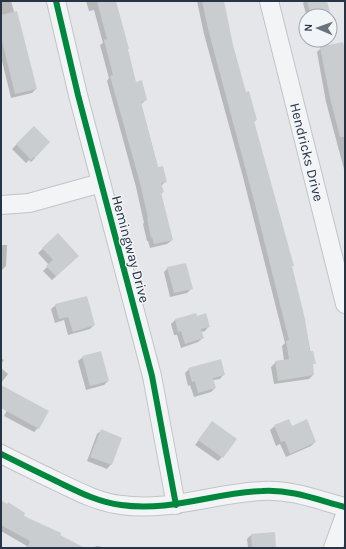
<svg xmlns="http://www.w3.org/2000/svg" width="346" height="549" viewBox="0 0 346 549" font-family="Karla,sans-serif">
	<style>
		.shadow { fill: #0003 }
		.building { fill: #cacdd0 }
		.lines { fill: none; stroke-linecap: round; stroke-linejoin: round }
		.street-casing { stroke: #c2c4c7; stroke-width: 20 }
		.street { stroke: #f3f4f6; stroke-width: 18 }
		.cycleway-casing { stroke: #f2f5f8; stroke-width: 8 }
		.cycleway { stroke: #00873e; stroke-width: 6 }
		.labels { text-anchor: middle; stroke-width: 3; stroke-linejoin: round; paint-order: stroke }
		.street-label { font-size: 14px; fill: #283345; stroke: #f2f5f8 }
	</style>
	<rect width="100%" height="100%" fill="#e4e6e9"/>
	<!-- shadow -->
	<path class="shadow" d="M1 1H11L36 89 32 93 11 98 1 57Z
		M86 1H115L135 83 146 100 141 104 158 168 166 181 161 186 163 192 161 194 172 240 167 244 150 248 148 241H147L143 224 144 223 136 187 107 81 109 78 100 45 103 43 94 10 89 11Z
		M197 1H223L232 46 245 93 256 120 253 123 293 265 291 267 304 319 313 364V375L309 379 274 384 271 367 276 362 284 361 282 346 285 343 243 177 204 34Z
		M305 1H326L330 16H306V28L303 16 306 14 303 3Z
		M321 48 345 56V173L326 102 317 52Z
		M34 127 35 158 31 162 29 160 26 163 12 149Z
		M58 235 74 260 52 280 43 271 49 265 38 253Z
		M1 245H7L6 266 2 270Z
		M168 268 192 288 187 293 170 297 164 272Z
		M56 305 94 325 90 329 68 335 64 320 55 323 51 309Z
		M196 317 209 326 205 331 201 332 203 338 198 342 181 348 177 335H174L171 324 175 320Z
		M83 357 108 381 104 385 86 390 78 361Z
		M1 358 4 360 1 364Z
		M1 368 8 374 1 383Z
		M189 369 224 374 220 379 213 380 215 388 211 392 194 397 190 385 188 386 185 373Z
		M13 399 38 428 34 432 4 416Z
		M212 422 222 457 218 461 195 445Z
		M275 426 291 427 315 442 311 446 286 457 280 444 276 446 270 430Z
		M102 430 111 464 107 469 87 461 97 434Z
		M1 505 59 535 71 548H26L27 546 1 531Z
		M251 535 275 548H248L247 539Z
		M96 546 110 548H94Z"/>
	<!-- building -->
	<path class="building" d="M97 1H116L129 49H128L136 82 142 80 147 100 141 102 158 167 163 166 167 182 161 183 164 192 161 193 173 240 154 244 152 237 151 238 147 218H148L140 183 110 76 113 75 104 40 107 39Z
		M202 1H224L233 45 246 92 249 91 257 120 254 121 294 266H292L305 319 310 351H313L316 364H313L314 375 278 381 275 361 289 359 286 341 289 340 257 212 208 29Z
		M307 1H327L331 16H311Z
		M17 11 37 89 15 94 1 37V15Z
		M343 42 345 51V137H340L330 98 320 47Z
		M34 126 50 142 35 158 34 157 31 160 16 144Z
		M58 233 79 256 56 276 46 266 53 260 42 248Z
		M186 263 193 289 174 293 167 267Z
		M87 296 95 325 73 332 68 317 59 319 55 304Z
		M196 313 197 316 206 313 210 327 201 329 204 338 185 344 181 331 178 332 175 319Z
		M101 351 109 381 90 386 82 356Z
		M221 359 225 375 213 378 216 388 198 393 195 381 192 382 188 368Z
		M1 385 49 411 39 429 1 408Z
		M289 419 292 426 307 419 316 442 290 454 285 441 281 442 274 425Z
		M212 421 237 439 223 458 198 440Z
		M101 429 122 438 112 465 90 457Z
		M1 500 7 504 8 502 25 513 24 516 61 533 60 535 85 548H27L30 541 1 525Z
		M275 532 276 548H252L251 534Z"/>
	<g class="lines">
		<defs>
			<path id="street" d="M56 1 78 95 152 376 176 505
				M269 1 345 304
				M1 205 29 203 101 183
				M1 454C19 463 37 472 56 481 77 491 97 502 121 505 171 512 213 493 262 491 291 489 318 500 345 507
				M333 548 345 515"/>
		</defs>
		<!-- street casing -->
		<use href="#street" class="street-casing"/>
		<!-- street -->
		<use href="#street" class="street"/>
		<defs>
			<path id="cycleway" d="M56 1 78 95 152 376 176 505
				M1 454C19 463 37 472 56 481 77 491 97 502 121 505 171 512 213 493 262 491 291 489 318 500 345 507"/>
		</defs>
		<!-- cycleway casing -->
		<use href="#cycleway" class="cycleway-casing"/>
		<!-- cycleway -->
		<use href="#cycleway" class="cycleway"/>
	</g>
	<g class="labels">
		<!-- street labels -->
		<g class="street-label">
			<text transform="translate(307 152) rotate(76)" y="5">Hendricks Drive</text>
			<text transform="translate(131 249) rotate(75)" y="5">Hemingway Drive</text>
		</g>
	</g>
	<!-- border -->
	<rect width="346" height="549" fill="none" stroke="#283345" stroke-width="4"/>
	<!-- north arrow -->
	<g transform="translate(318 28) rotate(272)"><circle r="19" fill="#f2f5f8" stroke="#a1a7b0"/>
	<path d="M0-3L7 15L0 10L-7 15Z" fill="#6a727e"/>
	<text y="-6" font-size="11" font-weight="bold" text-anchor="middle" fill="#283345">N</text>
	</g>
</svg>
